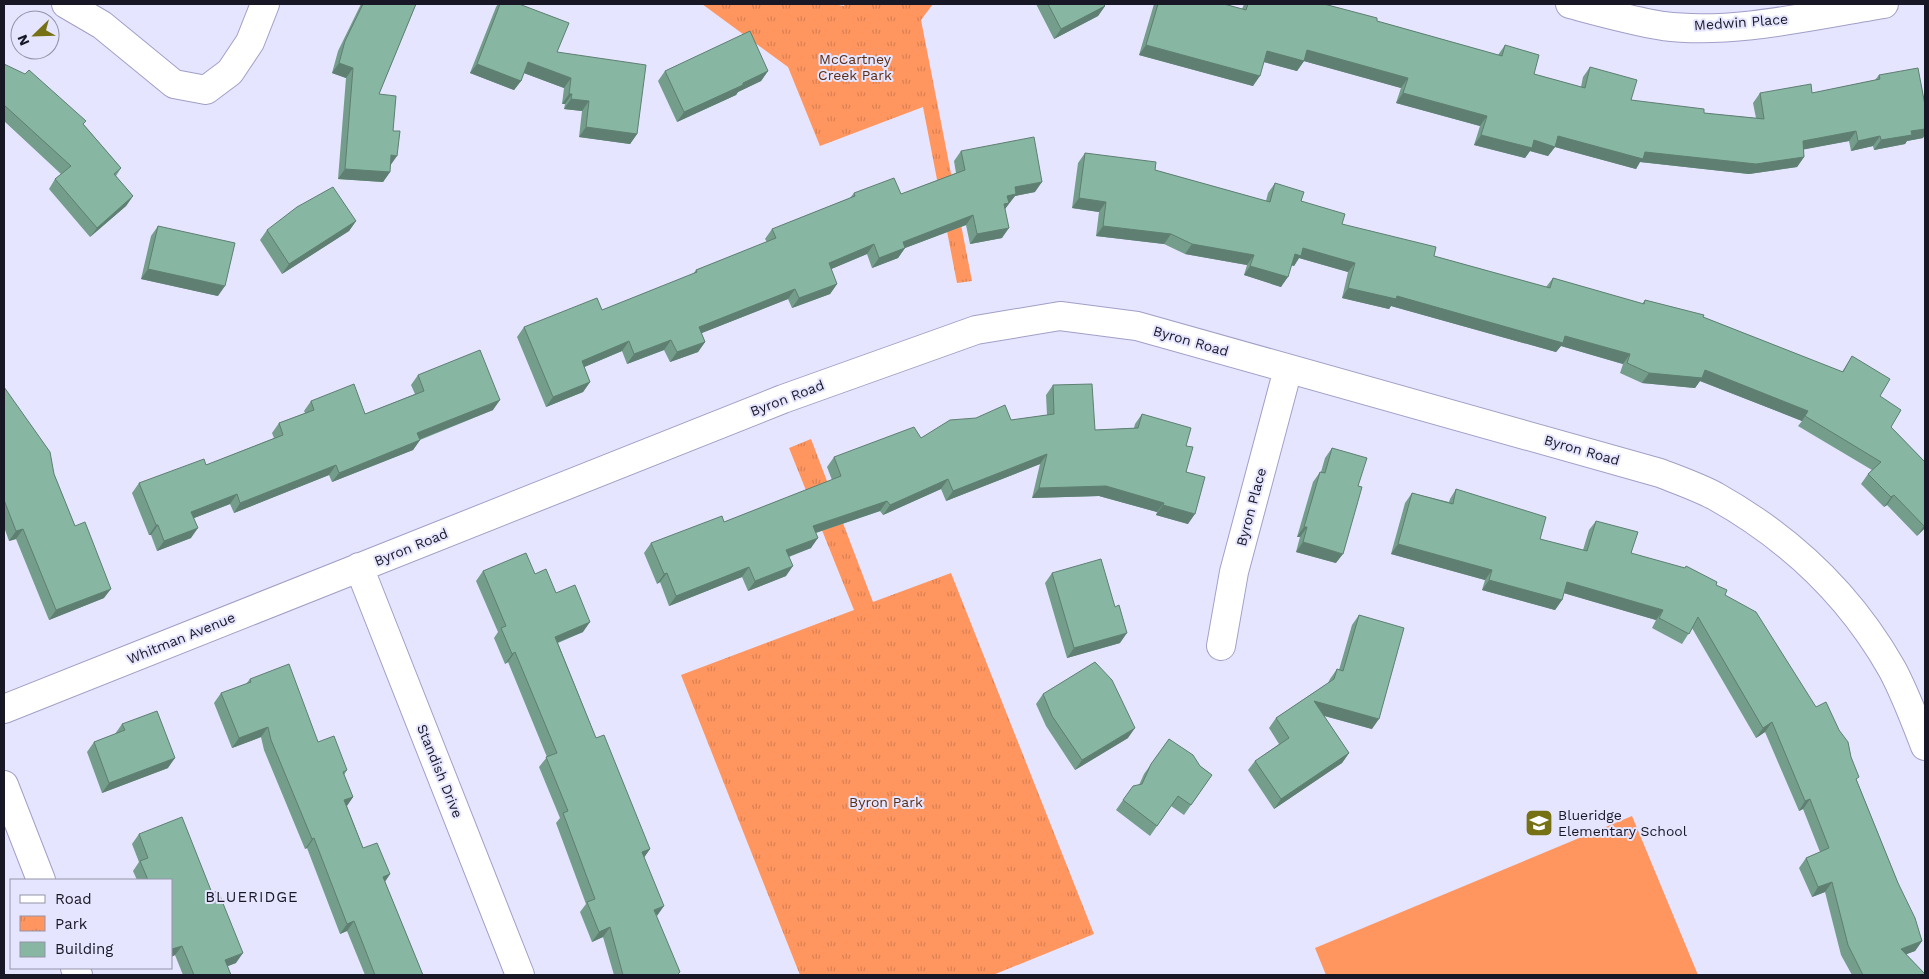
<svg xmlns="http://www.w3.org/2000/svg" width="1929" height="979" viewBox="0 0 1929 979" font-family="'Work Sans',sans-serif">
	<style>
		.green { fill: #ff955f }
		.park { fill: url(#park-tufts) }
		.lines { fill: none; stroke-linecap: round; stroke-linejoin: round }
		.minor-casing { stroke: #a19fc7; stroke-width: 30 }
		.minor { stroke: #fff; stroke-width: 28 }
		.wall { fill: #749d8b }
		.shaded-wall { fill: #5e7f71 }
		.building { fill: #87b6a2; stroke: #5e7f71 }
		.labels { text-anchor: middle; stroke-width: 4; stroke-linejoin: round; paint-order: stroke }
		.street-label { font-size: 14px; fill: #181725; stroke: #e5e5ff }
		.park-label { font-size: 14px; fill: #5c2e15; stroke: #e5e5ff }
		.poi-label { font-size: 14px; fill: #181725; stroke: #e5e5ff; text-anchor: start }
		.neighbourhood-label { font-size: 15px; letter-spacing: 1px; fill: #181725; stroke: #e5e5ff }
	</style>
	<defs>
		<pattern id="park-tufts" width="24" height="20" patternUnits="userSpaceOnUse" patternTransform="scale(1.25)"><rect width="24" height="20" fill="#ff955f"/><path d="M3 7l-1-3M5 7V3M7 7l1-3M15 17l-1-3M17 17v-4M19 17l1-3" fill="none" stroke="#da8052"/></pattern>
	</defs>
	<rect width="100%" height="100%" fill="#e5e5ff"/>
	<!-- green -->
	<path class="green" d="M1632 816 1698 975H1326L1315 948Z"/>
	<!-- park -->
	<path class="park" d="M702 4H833L844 6V4H933L921 20 972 281 957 283 923 107 820 146 788 67Z
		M811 439 873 602 951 573 1094 934 993 975H800L681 675 854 610 789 448Z"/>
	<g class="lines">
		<defs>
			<path id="minor" d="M66 4 102 25 174 84 206 90 230 72 250 42 265 4
				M1570 4C1600 12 1632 21 1663 26 1733 35 1815 15 1884 4
				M359 567 520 975
				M1221 646 1234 572 1288 369
				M4 709 783 399 976 330 1060 316 1137 326 1660 473C1678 480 1698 487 1715 496 1790 538 1850 595 1892 669 1905 693 1915 720 1925 746
				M4 785 41 880
				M75 968 78 975"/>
		</defs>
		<!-- minor casing -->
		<use href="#minor" class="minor-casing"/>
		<!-- minor -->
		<use href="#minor" class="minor"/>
	</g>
	<!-- wall -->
	<path class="wall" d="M361 4H416L379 94 390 166V172L383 182 338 179 346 78 332 73 338 51Z
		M498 4H519L557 52 637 134 630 144 579 137 582 111 564 109 565 104H562L564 88 524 73 521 81 514 90 470 73 496 7Z
		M1036 4H1103L1105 6 1098 16 1054 39Z
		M1154 4H1224L1242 9 1244 4H1324L1377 21 1498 55 1505 45 1534 74 1581 87 1583 77 1590 67 1631 100 1704 113 1756 118 1753 103 1760 93H1812L1875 80 1879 75 1925 105V134L1923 138 1907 141 1905 144 1874 150 1873 146 1851 151 1849 141 1804 149V157L1797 167 1749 174 1640 162 1636 169 1555 147 1548 156 1530 151 1525 158 1474 145 1480 126 1396 103 1401 88 1304 61 1297 71 1264 62 1253 86 1139 55Z
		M4 64 84 125 121 168 116 176 133 196 126 206 90 237 49 189 55 179 61 174 4 121Z
		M665 71H768L761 81 738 92 736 95 677 122 658 81Z
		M961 151 1035 192 1015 196 1008 204 1005 209 1002 238 970 244 966 225 905 248 898 258 872 268 867 254 831 269 837 284 830 294 792 308 788 299 701 333 705 342 698 352 670 362 664 350 627 364 622 351 584 367 590 382 583 392 546 407 517 337 524 327 602 310 693 274 696 270 767 242 765 239 772 229 850 198 854 193 901 194 956 173 954 161Z
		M1085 153 1155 170 1266 201 1268 193 1275 183 1301 201 1342 224 1434 256 1546 287 1553 278 1642 304 1645 300 1703 317 1842 372 1852 356 1880 396 1891 427 1925 462V528L1917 536 1887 505 1884 507 1861 484 1868 474 1872 470 1798 426 1802 421 1700 381 1695 388 1642 383 1620 373 1623 364 1561 346 1556 352 1391 306 1389 309 1342 298 1348 272 1299 258 1294 266 1291 265 1281 287 1244 275 1247 265 1185 254 1164 244 1096 236 1099 212 1072 208 1078 163Z
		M356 221 349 231 282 274 260 240 267 230Z
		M158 226 218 296 141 279 151 236Z
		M418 375 493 410 420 440 413 450 332 482 329 475 234 513 230 504 194 518 191 538 157 551 151 535H149L132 493 139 483 206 465 274 438 272 433 279 423 305 413 304 411 311 401 365 414 415 394 411 385Z
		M1053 385 1095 430 1134 428 1135 424 1142 414 1186 446 1188 524 1156 515 1157 512 1099 496 1032 498 1040 464 946 501 941 489 883 515 880 511 816 533 811 548 789 557 786 576 748 591 742 577 669 606 660 582 657 584 644 553 651 543 724 522 832 480 827 467 834 457 1011 420 1047 415 1046 395Z
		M4 387 54 474 104 598 49 620 16 539 9 541 4 527Z
		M1332 448 1336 563 1296 552 1300 537H1297L1313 482 1320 472H1321L1325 458Z
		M1456 489 1540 539 1583 550 1589 530 1596 521 1631 553 1716 585 1816 707 1851 757 1857 781 1898 883 1922 941 1915 951 1906 954 1925 975H1852L1841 955 1825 892 1812 897 1799 868 1806 858 1820 852 1803 809 1799 811 1765 732 1756 738 1692 628 1682 644 1652 628 1656 620 1564 593 1562 600 1555 610 1482 590 1485 580 1391 554 1405 503 1412 493 1449 502 1450 499Z
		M483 571 535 574 556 593 583 632 558 643 596 738 650 849 644 857 656 916 678 975H614L603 937 592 942 580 912 586 904 556 823 560 818 539 767 547 757 508 662 505 664 494 638 498 632 476 581Z
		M1052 573 1120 643 1067 658 1045 583Z
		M1359 615 1372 729 1324 716 1349 753 1342 763 1274 809 1248 770 1255 761 1279 744 1269 728 1276 718 1328 683 1330 679 1337 669 1339 670 1352 625Z
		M250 679 318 742 347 770 344 775 353 797 347 806 363 848 390 874 385 882 423 975H365L347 931 340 934 307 848 305 849 264 750 261 737 232 748 214 703 221 693 246 684Z
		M1043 694 1128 738 1075 770 1046 726 1036 704Z
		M122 724 168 768 102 793 87 752 94 742 115 734Z
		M1169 739 1200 766 1212 775 1184 815 1171 806 1150 836 1116 810 1123 800 1139 785 1144 774Z
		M139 834 236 963 227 966 231 975H183L175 955 171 957V880H137L133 871 139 862 132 844Z"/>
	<!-- shaded-wall -->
	<path class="shaded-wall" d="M1105 6 1098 16 1054 39 1061 29Z
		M1146 45 1260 76 1253 86 1139 55Z
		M1307 50 1408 78 1401 88 1300 60Z
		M1267 51 1304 61 1297 71 1260 61Z
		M528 62 571 78 564 88 521 72Z
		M339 63 353 68 346 78 332 73Z
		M477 64 521 81 514 90 470 73Z
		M768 71 761 81 738 92 736 95 677 122 684 112Z
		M1403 93 1487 116 1480 126 1396 103Z
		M569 94H572L565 104H562Z
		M571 99 589 101 582 111 564 109Z
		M586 127 637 134 630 144 579 137Z
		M1925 129V134L1923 138 1907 141 1905 144 1874 150 1881 140 1911 131Z
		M1856 131 1849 141 1796 151 1803 141Z
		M1481 135 1534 140 1558 136 1645 152 1804 157 1797 167 1749 174 1640 162 1636 169 1555 147 1548 156 1530 151 1525 158 1474 145Z
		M1880 136 1873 146 1851 151 1858 141Z
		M391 155 397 156 390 166Z
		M345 169 390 172 383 182 338 179Z
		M1042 182 1035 192 1015 196 1002 213 997 214 1007 196 1015 187Z
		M133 196 126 206 90 237 97 228Z
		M1079 198 1106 202 1099 212 1072 208Z
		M973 215 966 225 905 248 898 258 872 268 879 258 903 242Z
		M356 221 349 231 282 274 289 264Z
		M1103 226 1171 234 1164 244 1096 236Z
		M1009 228 1002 238 970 244 977 234Z
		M874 244 867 254 822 273 829 263Z
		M1192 244 1254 255 1247 265 1185 254Z
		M1303 248 1355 263 1348 272 1299 258 1294 266 1288 264 1295 254Z
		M1250 266 1288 277 1281 287 1244 275Z
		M148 269 225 286 218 296 141 279Z
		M837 284 830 294 792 308 799 298Z
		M1348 288 1397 296 1565 336 1630 354 1623 364 1561 346 1556 352 1391 306 1389 309 1342 298Z
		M795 289 788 299 692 337 699 327Z
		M671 340 664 350 627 364 634 354Z
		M629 341 622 351 575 371 582 361Z
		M705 342 698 352 670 362 677 352Z
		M1705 370 1808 411 1802 421 1700 381 1695 388 1642 383 1649 373Z
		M590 382 583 392 546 407 553 397Z
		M500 400 493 410 410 443 417 433Z
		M420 440 413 450 332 482 339 473Z
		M1047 454 1040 464 946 501 953 491Z
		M336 465 329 475 234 513 240 503Z
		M948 479 941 489 883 515 890 505Z
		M1106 486 1164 503 1157 512 1099 496 1032 498 1039 488Z
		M237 494 230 504 184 522 191 512Z
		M1894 495 1887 505 1884 507 1891 497Z
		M887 501 880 511 806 536 813 526Z
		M1163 505 1195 514 1188 524 1156 515Z
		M1925 524V528L1917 536 1924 526Z
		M156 525H158L151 535H149Z
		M1304 527H1307L1300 537H1297Z
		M198 528 191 538 157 551 164 541Z
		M23 529 16 539 9 541 16 531Z
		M818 538 811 548 779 560 786 550Z
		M1303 542 1343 554 1336 563 1296 552Z
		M1398 544 1492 570 1485 580 1391 554Z
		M793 566 786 576 748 591 755 581Z
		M749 567 742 577 669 606 676 596Z
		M667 573 660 582 657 584 664 574Z
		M1489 580 1562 600 1555 610 1482 590Z
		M1567 582 1663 610 1656 620 1560 592Z
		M111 589 104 598 49 620 56 610Z
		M590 622 583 632 548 646 555 637Z
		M1127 633 1120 643 1067 658 1074 648Z
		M515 652 508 662 505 664 512 654Z
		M1314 701 1379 719 1372 729 1307 711Z
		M1772 722 1765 732 1756 738 1763 728Z
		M268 727 261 737 232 748 239 738Z
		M1135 728 1128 738 1075 770 1082 760Z
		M1349 753 1342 763 1274 809 1281 799Z
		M175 758 168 768 102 793 109 783Z
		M353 797 346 807 344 800Z
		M1810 799 1803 809 1799 811 1805 801Z
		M314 838 307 848 305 849 312 839Z
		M650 849 643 859 642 852Z
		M390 874 383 884V877Z
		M1832 882 1825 892 1812 897 1818 887Z
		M664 906 657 916 654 910Z
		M354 921 347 931 340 934 347 924Z
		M610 927 603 937 592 942 599 932Z
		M1922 941 1915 951 1894 959 1901 949Z
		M182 946 175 955 171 957V951L172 949Z
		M243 953 236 963 218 970 225 960Z"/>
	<!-- building -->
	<path class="building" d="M363 4H416L379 94 396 96 393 131H400L397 156 391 155 390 172 345 169 353 68 339 63 345 41Z
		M500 4H519L569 23 557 52 646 65 637 134 586 127 589 101 571 99 572 94H569L571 78 528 62 521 81 477 64Z
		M1048 4H1103L1105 6 1061 29Z
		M1158 4H1224L1246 10 1248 4H1324L1377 18V21L1502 56 1505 45 1539 55 1534 74 1585 88 1590 67 1637 80 1631 100 1704 109V113L1764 119 1760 93 1811 84 1812 93 1880 79 1879 75 1918 68 1925 105V129L1911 131 1912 135 1881 140 1880 136 1858 141 1856 131 1803 141 1804 157 1756 164 1645 152 1643 159 1558 136 1555 147 1534 140 1532 148 1481 135 1487 116 1403 93 1408 78 1307 50 1304 61 1267 51 1260 76 1146 45Z
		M750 31 768 71 743 83V85L684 112 665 71Z
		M4 64 25 74 29 70 86 121 83 124 121 168 114 174 133 196 97 228 55 179 71 166 4 105Z
		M1034 137 1042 182 1015 187 1016 194 1007 196 1009 203 1004 204 1009 228 977 234 973 215 903 242 905 248 879 258 874 244 829 263 837 284 799 298 795 289 699 327 705 342 677 352 671 340 634 354 629 341 582 361 590 382 553 397 524 327 597 298 602 310 697 272 696 270 776 238 772 229 855 196 854 193 894 178 901 194 965 170 961 151Z
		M1085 153 1156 162 1155 170 1270 202 1275 183 1304 192 1301 201 1345 214 1342 224 1436 247 1434 256 1550 288 1553 278 1644 304 1645 300 1704 315 1703 317 1843 372 1852 356 1890 379 1880 396 1901 410 1891 427 1925 462V524L1924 526 1894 495 1891 497 1868 474 1881 462 1805 416 1808 411 1705 370 1702 378 1649 373 1627 363 1630 354 1565 336 1563 343 1397 296 1396 299 1348 288 1355 263 1303 248 1301 256 1295 254 1288 277 1250 266 1254 255 1192 244 1171 234 1103 226 1106 202 1079 198Z
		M333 187 356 221 289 264 267 230 297 207Z
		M158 226 235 243 225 286 148 269Z
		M480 350 500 400 417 433 420 440 339 473 336 465 240 503 237 494 191 512 198 528 164 541 158 525H156L139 483 204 459 206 465 283 435 279 423 314 410 311 401 354 384 365 414 424 391 418 375Z
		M1092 384 1095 430 1138 428 1142 414 1191 428 1186 446 1193 447 1186 472 1205 477 1195 514 1163 505 1164 503 1106 486 1039 488 1047 454 953 491 948 479 890 505 887 501 813 526 818 538 786 550 793 566 755 581 749 567 676 596 667 573 664 574 651 543 722 516 724 522 841 476 834 457 914 427 921 438 950 420 976 418 1005 405 1011 420 1054 414 1053 385Z
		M4 387 50 452 54 474 75 526 85 522 111 589 56 610 23 529 16 531 4 500Z
		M1332 448 1367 458 1358 486 1362 487 1343 554 1303 542 1307 527H1304L1320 472 1325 473Z
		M1456 489 1546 517 1540 539 1587 551 1596 521 1638 532 1631 553 1685 568 1686 566 1717 582 1716 585 1727 590 1725 595 1756 612 1816 707 1826 702 1839 730 1848 742 1851 757 1859 777 1856 779 1898 883 1915 918 1922 941 1901 949 1925 974V975H1863L1848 945 1832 882 1818 887 1806 858 1829 848 1810 799 1805 801 1772 722 1763 728 1698 617 1689 634 1659 618 1663 610 1567 582 1562 600 1489 580 1492 570 1398 544 1412 493 1453 504Z
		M526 553 535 574 546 569 556 593 575 585 590 622 555 637 596 738 604 735 650 849 642 852 664 906 654 910 680 972 678 974V975H623L610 927 599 932 587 902 595 899 563 813 568 811 546 757 557 753 515 652 512 654 501 628 506 626 483 571Z
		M1101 559 1115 607 1119 605 1127 633 1074 648 1052 573Z
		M1359 615 1404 628 1379 719 1314 701 1349 753 1281 799 1255 761 1289 738 1276 718 1334 679 1337 669 1343 671Z
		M1095 662 1112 680 1135 728 1082 760 1052 716 1043 694Z
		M289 664 318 742 334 736 347 770 343 772 353 797 344 800 363 848 377 843 390 874 383 877 423 975H375L354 921 347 924 314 838 312 839 271 740 268 727 239 738 221 693 251 682 250 679Z
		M157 711 175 758 109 783 94 742 125 730 122 724Z
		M1169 739 1193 755 1200 766 1212 775 1191 805 1178 796 1157 826 1123 800 1133 786 1142 784 1151 764Z
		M182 817 212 893 218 891 243 953 225 960 231 975H194L182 946 172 949 171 947V880H148L140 861 148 858 139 834Z"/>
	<!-- icons -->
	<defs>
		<symbol id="school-square" viewBox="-11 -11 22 22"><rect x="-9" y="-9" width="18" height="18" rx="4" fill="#767114" stroke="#e5e5ff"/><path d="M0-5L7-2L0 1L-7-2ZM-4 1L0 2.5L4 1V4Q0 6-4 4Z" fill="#fff"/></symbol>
	</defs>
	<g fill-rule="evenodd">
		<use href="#school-square" x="1523" y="807" width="32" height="32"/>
	</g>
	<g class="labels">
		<!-- street labels -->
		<g class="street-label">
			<text transform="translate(1741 22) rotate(-4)" y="5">Medwin Place</text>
			<text transform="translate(1191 341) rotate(16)" y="5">Byron Road</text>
			<text transform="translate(787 398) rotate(-21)" y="5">Byron Road</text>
			<text transform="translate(1582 450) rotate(16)" y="5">Byron Road</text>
			<text transform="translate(1251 507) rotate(-75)" y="5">Byron Place</text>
			<text transform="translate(411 547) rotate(-22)" y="5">Byron Road</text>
			<text transform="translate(181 638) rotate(-22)" y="5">Whitman Avenue</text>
			<text transform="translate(440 771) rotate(68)" y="5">Standish Drive</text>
		</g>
		<!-- park labels -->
		<g class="park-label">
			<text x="855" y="64">McCartney<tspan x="855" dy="16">Creek Park</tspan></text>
			<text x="886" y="807">Byron Park</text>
		</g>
		<!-- poi labels -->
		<g class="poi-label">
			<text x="1558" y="820">Blueridge<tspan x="1558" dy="16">Elementary School</tspan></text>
		</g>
		<!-- neighbourhood labels -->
		<g class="neighbourhood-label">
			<text x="252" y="902">BLUERIDGE</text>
		</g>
	</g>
	<!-- border -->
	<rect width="1929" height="979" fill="none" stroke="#181725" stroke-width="10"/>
	<!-- legend -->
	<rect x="10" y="879" width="162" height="90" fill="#e5e5ff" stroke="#9393a8"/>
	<rect x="20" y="895" width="25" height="8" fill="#ffffff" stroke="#9393a8"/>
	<text x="55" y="904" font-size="15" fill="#181725">Road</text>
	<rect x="20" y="916" width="25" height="15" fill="url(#park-tufts)" stroke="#9393a8"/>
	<text x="55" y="929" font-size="15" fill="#181725">Park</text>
	<rect x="20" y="942" width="25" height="15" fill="#87b6a2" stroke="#9393a8"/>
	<text x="55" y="954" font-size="15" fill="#181725">Building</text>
	<!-- north arrow -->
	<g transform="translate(35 35) rotate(247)"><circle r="24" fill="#e5e5ff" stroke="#9393a8"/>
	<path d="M0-4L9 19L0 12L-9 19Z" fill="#767114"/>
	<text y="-8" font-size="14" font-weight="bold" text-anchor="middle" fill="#181725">N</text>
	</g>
</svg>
